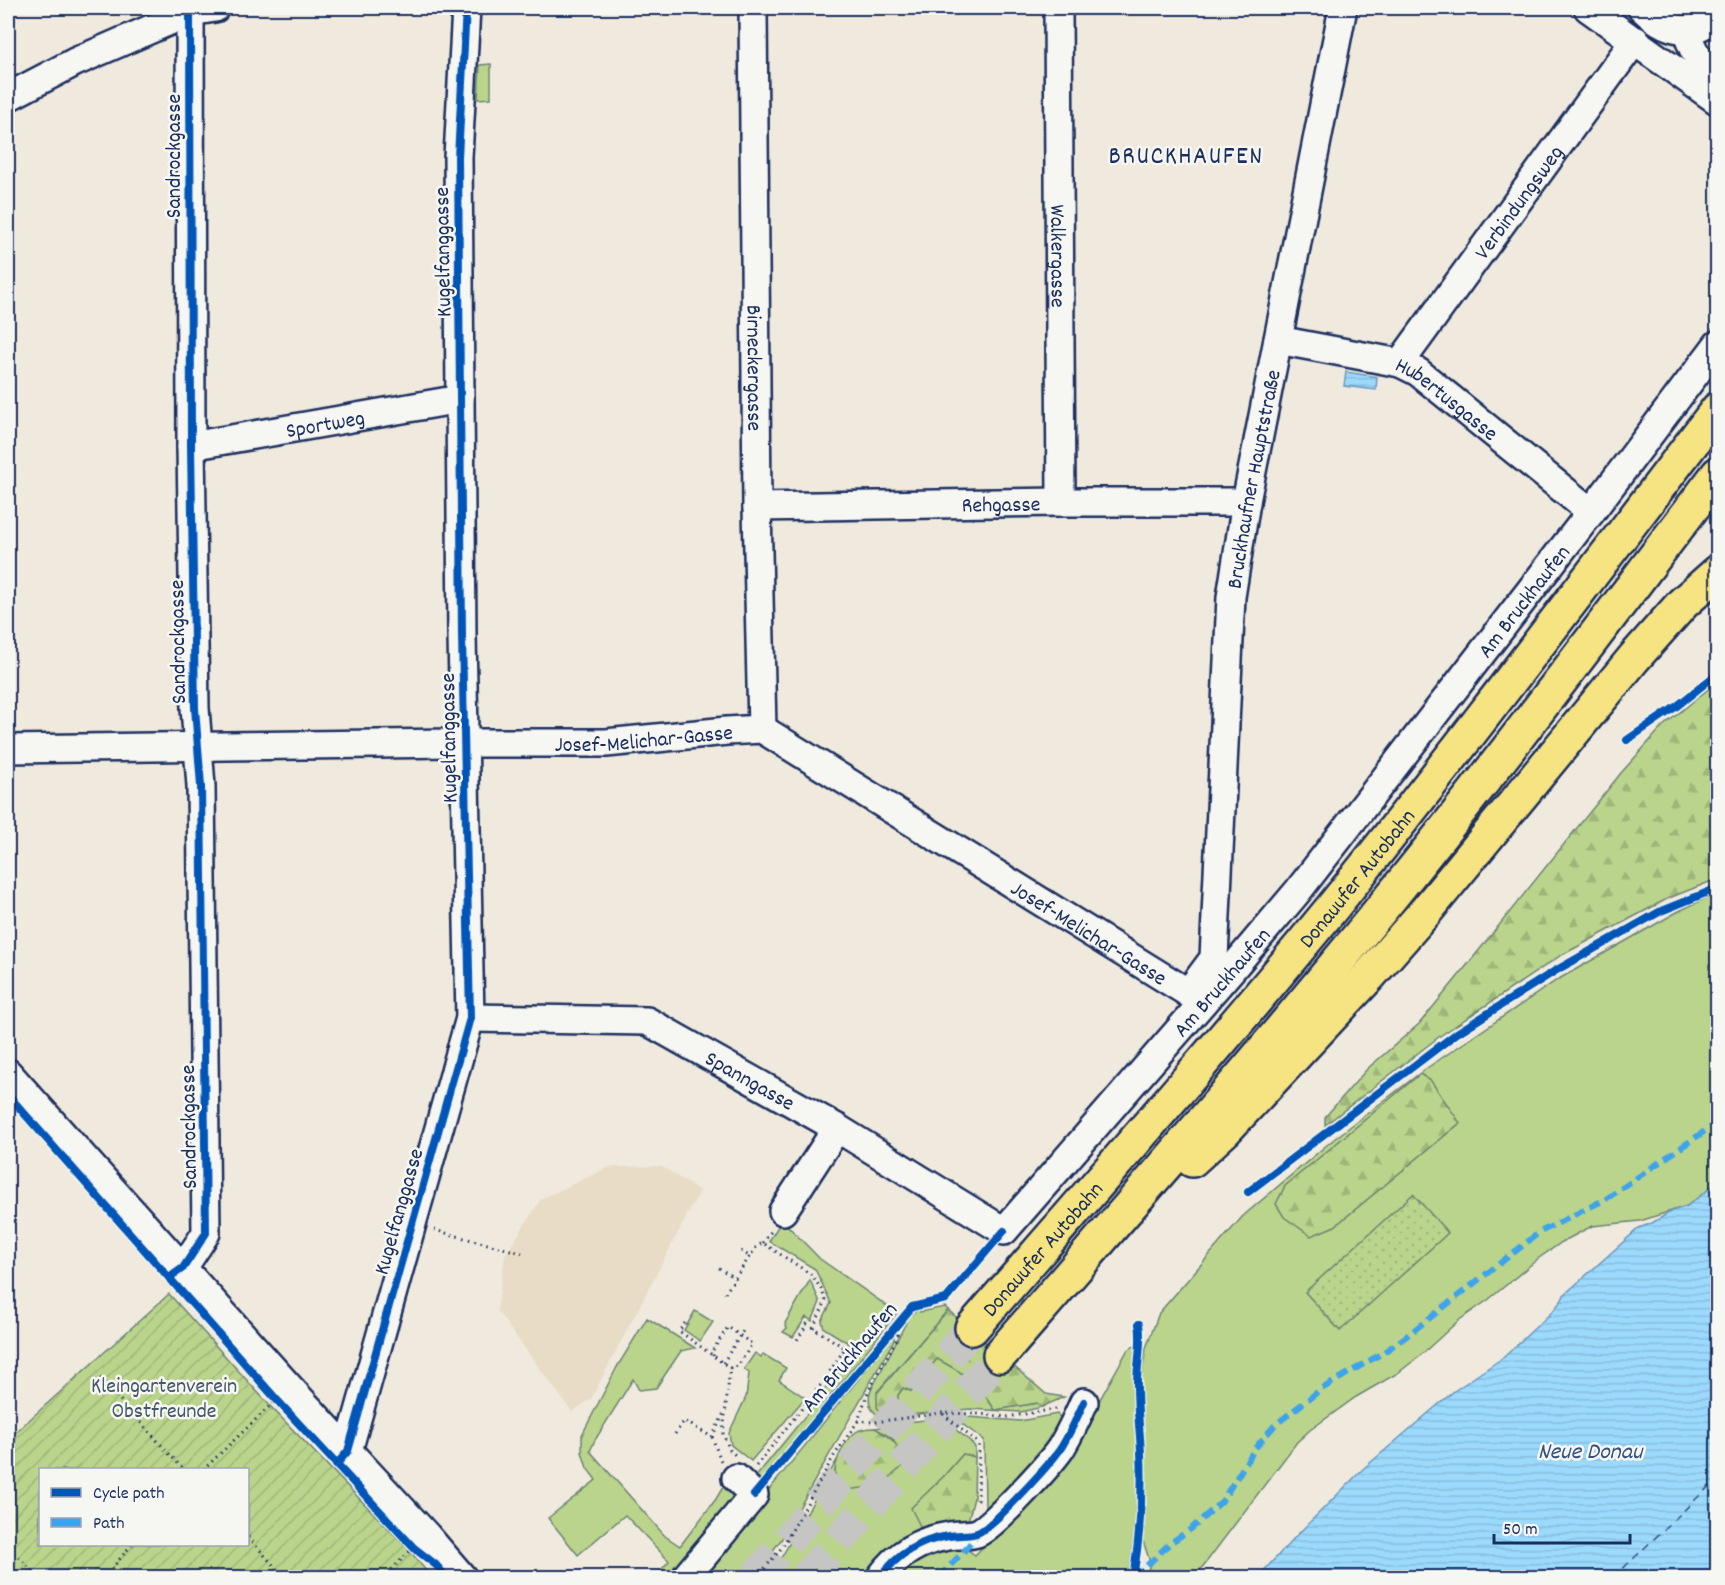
<svg xmlns="http://www.w3.org/2000/svg" width="1725" height="1585" viewBox="0 0 1725 1585" font-family="Dekko,sans-serif">
	<style>
		.built { fill: #e9dcc6 }
		.grass { fill: #bad48b; stroke: #6a8274; stroke-width: 1.5 }
		.forest { fill: url(#forest-firs); stroke: #6a8274; stroke-width: 1.5 }
		.park { fill: url(#park-dots); stroke: #6a8274; stroke-width: 1.5 }
		.garden { fill: url(#garden-furrows); stroke: #6a8274; stroke-width: 1.5; fill-rule: evenodd }
		.water { fill: url(#water-rules); stroke: #6896bd; stroke-width: 1.5 }
		.lines { fill: none; stroke-linecap: round; stroke-linejoin: round }
		.ferry { stroke: #35517e; stroke-width: 1.5; stroke-dasharray: 8 6; stroke-linecap: butt }
		.highway-tunnel { stroke: #c5c5c4; stroke-width: 33; stroke-dasharray: 33 16; stroke-linecap: butt }
		.minor-casing { stroke: #1b2f5e; stroke-width: 32 }
		.highway-casing { stroke: #1b2f5e; stroke-width: 38 }
		.path { stroke: #1b2f5e; stroke-width: 3; stroke-dasharray: 1.5 4.5; stroke-linecap: butt }
		.minor { stroke: #f6f6f2; stroke-width: 27 }
		.highway { stroke: #f6e381; stroke-width: 33 }
		.quiet { stroke: #3da3ed; stroke-width: 6; stroke-dasharray: 12 6; stroke-linecap: butt }
		.cycleway-casing { stroke: #f6f6f2; stroke-width: 11 }
		.cycleway { stroke: #0057b8; stroke-width: 8 }
		.labels { text-anchor: middle; stroke-width: 5; stroke-linejoin: round; paint-order: stroke }
		.street-label { font-size: 22px; fill: #1b2f5e; stroke: #f6f6f2 }
		.park-label { font-size: 22px; fill: #435869; stroke: #f6f6f2 }
		.water-label { font-size: 24px; font-style: italic; fill: #35517e; stroke: #f6f6f2 }
		.quarter-label { font-size: 26px; letter-spacing: 1.5px; fill: #1b2f5e; stroke: #f6f6f2 }
	</style>
	<defs>
		<pattern id="forest-firs" width="22" height="20" patternUnits="userSpaceOnUse" patternTransform="scale(1.5)"><rect width="22" height="20" fill="#bad48b"/><path d="M5 1l3.5 6h-7zM16 11l3.5 6h-7z" fill="#9fb67a"/></pattern>
		<pattern id="park-dots" width="8" height="8" patternUnits="userSpaceOnUse" patternTransform="scale(1.5)"><rect width="8" height="8" fill="#bad48b"/><path d="M2 2h.1M6 6h.1" fill="none" stroke="#9fb67a" stroke-width="1.8" stroke-linecap="round"/></pattern>
		<pattern id="garden-furrows" width="10" height="10" patternUnits="userSpaceOnUse" patternTransform="scale(1.5)"><rect width="10" height="10" fill="#bad48b"/><path d="M-1 1l2-2M0 10L10 0M9 11l2-2" fill="none" stroke="#9fb67a"/></pattern>
		<pattern id="water-rules" width="6" height="5" patternUnits="userSpaceOnUse" patternTransform="scale(1.5)"><rect width="6" height="5" fill="#9cdafd"/><path d="M0 2.5h6" fill="none" stroke="#86bbdb"/></pattern>
	</defs>
	<rect width="100%" height="100%" fill="#f0eade"/>
	<filter id="ink" filterUnits="userSpaceOnUse"><feTurbulence type="fractalNoise" baseFrequency=".0167" numOctaves="2"/><feDisplacementMap in="SourceGraphic" scale="12" xChannelSelector="R" yChannelSelector="G"/><feConvolveMatrix kernelMatrix="1 2 1 2 8 2 1 2 1" color-interpolation-filters="sRGB"/></filter>
	<g filter="url(#ink)">
		<!-- built -->
		<path class="built" d="M661 1166 700 1191 591 1399 572 1412 497 1311 505 1255 541 1199 609 1167Z"/>
		<!-- grass -->
		<path class="grass" d="M491 64V98L478 99 480 65Z
			M1717 893V1183L1687 1206 1640 1221 1592 1226 1562 1242 1539 1258 1488 1300 1458 1321 1421 1355 1398 1373 1356 1397 1310 1430 1297 1442 1195 1577 1142 1578 1151 1565 1143 1541 1145 1511 1146 1472 1141 1382 1146 1348 1159 1313 1243 1216 1334 1139 1424 1070 1557 980 1679 911Z
			M782 1220 820 1259 897 1313 762 1481 758 1482 754 1479 815 1404 853 1346 824 1328 822 1321 831 1303 815 1269 769 1241Z
			M810 1280 820 1302 812 1321 806 1317 793 1337 783 1332 787 1328 785 1323Z
			M945 1307 948 1310 877 1392 898 1411V1395L903 1388 911 1391 937 1358C966 1374 977 1381 995 1410L1037 1403 1042 1407 1021 1412 970 1409 887 1417C872 1416 867 1405 870 1392L909 1317 919 1309 920 1312Z
			M695 1311 713 1322 700 1341 684 1330Z
			M647 1318 695 1348 681 1351 656 1388 639 1390 633 1379 595 1440 590 1451 665 1536 680 1546 716 1499 726 1482C732 1488 733 1496 731 1504L672 1577H655L669 1561 625 1515 578 1555 548 1518 596 1480 587 1468 582 1452V1435L617 1367Z
			M894 1335V1340L781 1540 751 1578 706 1577 701 1572C767 1494 830 1414 894 1335Z
			M1134 1346 1137 1350C1127 1385 1136 1421 1137 1457 1138 1497 1135 1537 1128 1577L890 1578 920 1552 961 1545 975 1555 1051 1476 1090 1417 1127 1351Z
			M755 1353 761 1357 763 1354 786 1368 779 1380 804 1397V1399L751 1461 731 1445 729 1433 746 1397 749 1373 744 1369Z
			M1057 1414 1064 1421 1062 1432 988 1512 985 1508 984 1440 958 1421 957 1418 968 1417 1020 1421Z
			M934 1419 946 1422 970 1441 975 1447V1457L963 1454 944 1476 924 1534 869 1577 764 1578 781 1558 837 1460 835 1473 895 1440 875 1428 907 1422Z"/>
		<!-- forest -->
		<path class="forest" d="M1717 682V879L1669 898 1560 956 1440 1036 1325 1125V1117L1367 1069 1419 1024 1456 979 1621 773 1663 726Z
			M1420 1074 1431 1081 1460 1123 1335 1226 1311 1236 1284 1217 1276 1204 1285 1186Z
			M948 1310 1046 1394 1064 1397 1042 1407 1037 1403 995 1410C977 1382 966 1374 937 1359L911 1391 903 1388 898 1395V1411L881 1413 877 1407V1393Z
			M875 1428C894 1440 900 1443 902 1467L889 1478 862 1488 845 1490C843 1488 840 1486 838 1483 829 1469 844 1440 856 1432 862 1428 869 1428 875 1428Z
			M963 1454 975 1457 974 1498 967 1525 924 1534 911 1508 944 1476Z"/>
		<!-- park -->
		<path class="park" d="M1413 1194 1448 1233 1340 1331 1305 1292Z"/>
		<!-- garden -->
		<path class="garden" d="M169 1294 271 1407 410 1551 431 1577H8V1439ZM40 1470H248V1544H40Z"/>
		<!-- water -->
		<path class="water" d="M1346 372 1377 377 1376 390 1344 386Z
			M1717 1183V1577H1258L1297 1535 1363 1469 1454 1391 1504 1357 1552 1312 1562 1300 1564 1295 1639 1228 1652 1223 1672 1211 1687 1206Z"/>
		<g class="lines">
			<!-- ferry -->
			<path class="ferry" d="M1613 1578 1718 1478"/>
			<!-- highway-tunnel -->
			<path class="highway-tunnel" d="M755 1578 972 1328
				M806 1578 1000 1355"/>
			<defs>
				<g id="minor">
					<path id="s1" d="M753 8 757 507 762 729"/>
					<path id="s2" d="M1058 8 1061 502"/>
					<path d="M1588 8 1718 101"/>
					<path d="M1642 8C1666 31 1690 38 1718 16"/>
					<path d="M1686 30C1694 53 1695 59 1718 70"/>
					<path d="M8 97 75 62 190 12 215 8"/>
					<path id="s3" d="M1278 340 1400 363 1418 372 1591 512"/>
					<path id="s4" d="M1400 363 1635 40"/>
					<path id="s5" d="M191 446 460 399"/>
					<path id="s6" d="M757 507 1061 502H1246"/>
					<path id="s7" d="M8 749 452 743H606L727 731 762 729 1203 1002"/>
					<path id="s8" d="M1188 993 1214 958 1231 597 1246 502 1343 8"/>
					<path id="s9" d="M470 1018 647 1021 837 1128 1004 1231 1232 969 1298 891 1591 512 1718 344"/>
					<path d="M8 1073 290 1388 427 1536 463 1578"/>
					<path d="M783 1211 837 1128"/>
					<path d="M183 1268 206 1233 201 786 195 708 191 446 190 8"/>
					<path d="M348 1451 470 1018 462 636 458 157 466 8"/>
					<path d="M685 1578 754 1495 736 1478"/>
					<path d="M880 1578C897 1554 920 1540 949 1536 958 1534 968 1536 977 1533 991 1529 1051 1463 1061 1448 1070 1433 1077 1418 1084 1402"/>
				</g>
				<g id="highway">
					<path d="M1192 1160 1225 1130 1369 976 1426 911 1634 658 1683 603 1718 572"/>
					<path id="s10" d="M972 1328C1093 1189 1215 1051 1332 908 1464 744 1590 576 1718 409"/>
					<path d="M1000 1355C1129 1207 1259 1059 1382 908 1498 766 1607 619 1718 474"/>
				</g>
			</defs>
			<!-- minor casing -->
			<use href="#minor" class="minor-casing"/>
			<!-- highway casing -->
			<use href="#highway" class="highway-casing"/>
			<!-- path -->
			<path class="path" d="M434 1230 522 1253
				M763 1243 772 1230
				M741 1251 749 1256
				M719 1268 735 1278
				M725 1293 757 1246 763 1243 812 1275 821 1289 826 1301 813 1328
				M900 1322 896 1340 868 1392 858 1421 875 1422 942 1413 981 1414 1007 1417 1056 1409
				M685 1323 679 1331 730 1368 723 1434 730 1450 737 1457
				M713 1356V1350L728 1327 752 1344 738 1366 730 1368
				M723 1363 743 1331
				M100 1378 184 1470
				M943 1414 979 1444 978 1505
				M675 1434 684 1421 712 1437 724 1413
				M712 1437 721 1461
				M756 1466 823 1382 845 1348 807 1324 797 1340
				M203 1470 273 1403
				M248 1537 285 1578
				M19 1557 39 1578
				M104 1578 132 1544
				M383 1578 410 1551
				M757 1578 783 1546 834 1456 858 1421"/>
			<!-- minor -->
			<use href="#minor" class="minor"/>
			<!-- highway -->
			<use href="#highway" class="highway"/>
			<!-- quiet -->
			<path class="quiet" d="M938 1578 965 1550 978 1533
				M1134 1578 1170 1543 1191 1529 1222 1501 1256 1447 1275 1425 1320 1390 1384 1352 1404 1338 1540 1232 1606 1199 1718 1122"/>
			<defs>
				<path id="cycleway" d="M1627 740 1677 706 1718 673
					M8 1095 276 1399 414 1548 436 1565 447 1578
					M1248 1192 1457 1033 1555 971 1661 911 1718 888
					M169 1278 183 1268 206 1233 201 786 195 708 191 446 190 8
					M336 1465 348 1451 470 1018 462 636 458 157 466 8
					M754 1495 912 1307 946 1299 1004 1231
					M880 1578C897 1554 920 1540 949 1536 958 1534 968 1536 977 1533 991 1529 1051 1463 1061 1448 1070 1433 1077 1418 1084 1402
					M1133 1578C1140 1536 1143 1495 1141 1453 1140 1431 1137 1410 1137 1388 1136 1366 1143 1346 1139 1324"/>
			</defs>
			<!-- cycleway casing -->
			<use href="#cycleway" class="cycleway-casing"/>
			<!-- cycleway -->
			<use href="#cycleway" class="cycleway"/>
		</g>
	</g>
	<g class="labels">
		<!-- street labels -->
		<g class="street-label">
			<text transform="translate(172 156) rotate(-90)" y="8">Sandrockgasse</text>
			<text dy="8" stroke="none"><textPath href="#s4" startOffset="200">Verbindungsweg</textPath></text>
			<text transform="translate(441 252) rotate(-91)" y="8">Kugelfanggasse</text>
			<text dy="8" stroke="none"><textPath href="#s2" startOffset="248">Walkergasse</textPath></text>
			<text dy="8" stroke="none"><textPath href="#s1" startOffset="360">Birneckergasse</textPath></text>
			<text dy="8" stroke="none"><textPath href="#s3" startOffset="183">Hubertusgasse</textPath></text>
			<text dy="8" stroke="none"><textPath href="#s5" startOffset="136">Sportweg</textPath></text>
			<text dy="8" stroke="none"><textPath href="#s8" startOffset="525">Bruckhaufner Hauptstraße</textPath></text>
			<text dy="8" stroke="none"><textPath href="#s6" startOffset="244">Rehgasse</textPath></text>
			<text dy="8" stroke="none"><textPath href="#s9" startOffset="1408">Am Bruckhaufen</textPath></text>
			<text transform="translate(176 642) rotate(-91)" y="8">Sandrockgasse</text>
			<text dy="8" stroke="none"><textPath href="#s7" startOffset="636">Josef-Melichar-Gasse</textPath></text>
			<text transform="translate(447 738) rotate(-91)" y="8">Kugelfanggasse</text>
			<text dy="8" stroke="none"><textPath href="#s10" startOffset="592">Donauufer Autobahn</textPath></text>
			<text dy="8" stroke="none"><textPath href="#s7" startOffset="1140">Josef-Melichar-Gasse</textPath></text>
			<text dy="8" stroke="none"><textPath href="#s9" startOffset="922">Am Bruckhaufen</textPath></text>
			<text dy="8" stroke="none"><textPath href="#s9" startOffset="296">Spanngasse</textPath></text>
			<text transform="translate(187 1127) rotate(-91)" y="8">Sandrockgasse</text>
			<text transform="translate(397 1211) rotate(-74)" y="8">Kugelfanggasse</text>
			<text dy="8" stroke="none"><textPath href="#s10" startOffset="106">Donauufer Autobahn</textPath></text>
			<text transform="translate(848 1356) rotate(-50)" y="8">Am Bruckhaufen</text>
		</g>
		<!-- park labels -->
		<g class="park-label">
			<text x="164" y="1392">Kleingartenverein<tspan x="164" dy="25">Obstfreunde</tspan></text>
		</g>
		<!-- water labels -->
		<g class="water-label">
			<text x="1590" y="1458">Neue Donau</text>
		</g>
		<!-- quarter labels -->
		<g class="quarter-label">
			<text x="1186" y="163">BRUCKHAUFEN</text>
		</g>
	</g>
	<!-- margin -->
	<rect width="1725" height="1585" fill="none" stroke="#f6f6f2" stroke-width="30"/>
	<rect x="15" y="15" width="1695" height="1555" fill="none" stroke="#1b2f5e" stroke-width="2" filter="url(#ink)"/>
	<!-- legend -->
	<rect x="39" y="1468" width="210" height="78" fill="#f6f6f2" stroke="#9ea6b7" stroke-width="1.5"/>
	<rect x="51" y="1488" width="30" height="9" fill="#0057b8" stroke="#9ea6b7" stroke-width="1.5"/>
	<text x="93" y="1498" font-size="18" fill="#1b2f5e">Cycle path</text>
	<rect x="51" y="1518" width="30" height="9" fill="#3da3ed" stroke="#9ea6b7" stroke-width="1.5"/>
	<text x="93" y="1528" font-size="18" fill="#1b2f5e">Path</text>
	<!-- scale -->
	<path d="M1494 1534v9h136v-9" fill="none" stroke="#1b2f5e" stroke-width="3"/>
	<text x="1503" y="1534" font-size="18" fill="#1b2f5e" stroke="#f6f6f2" stroke-width="4.5" paint-order="stroke">50 m</text>
</svg>
